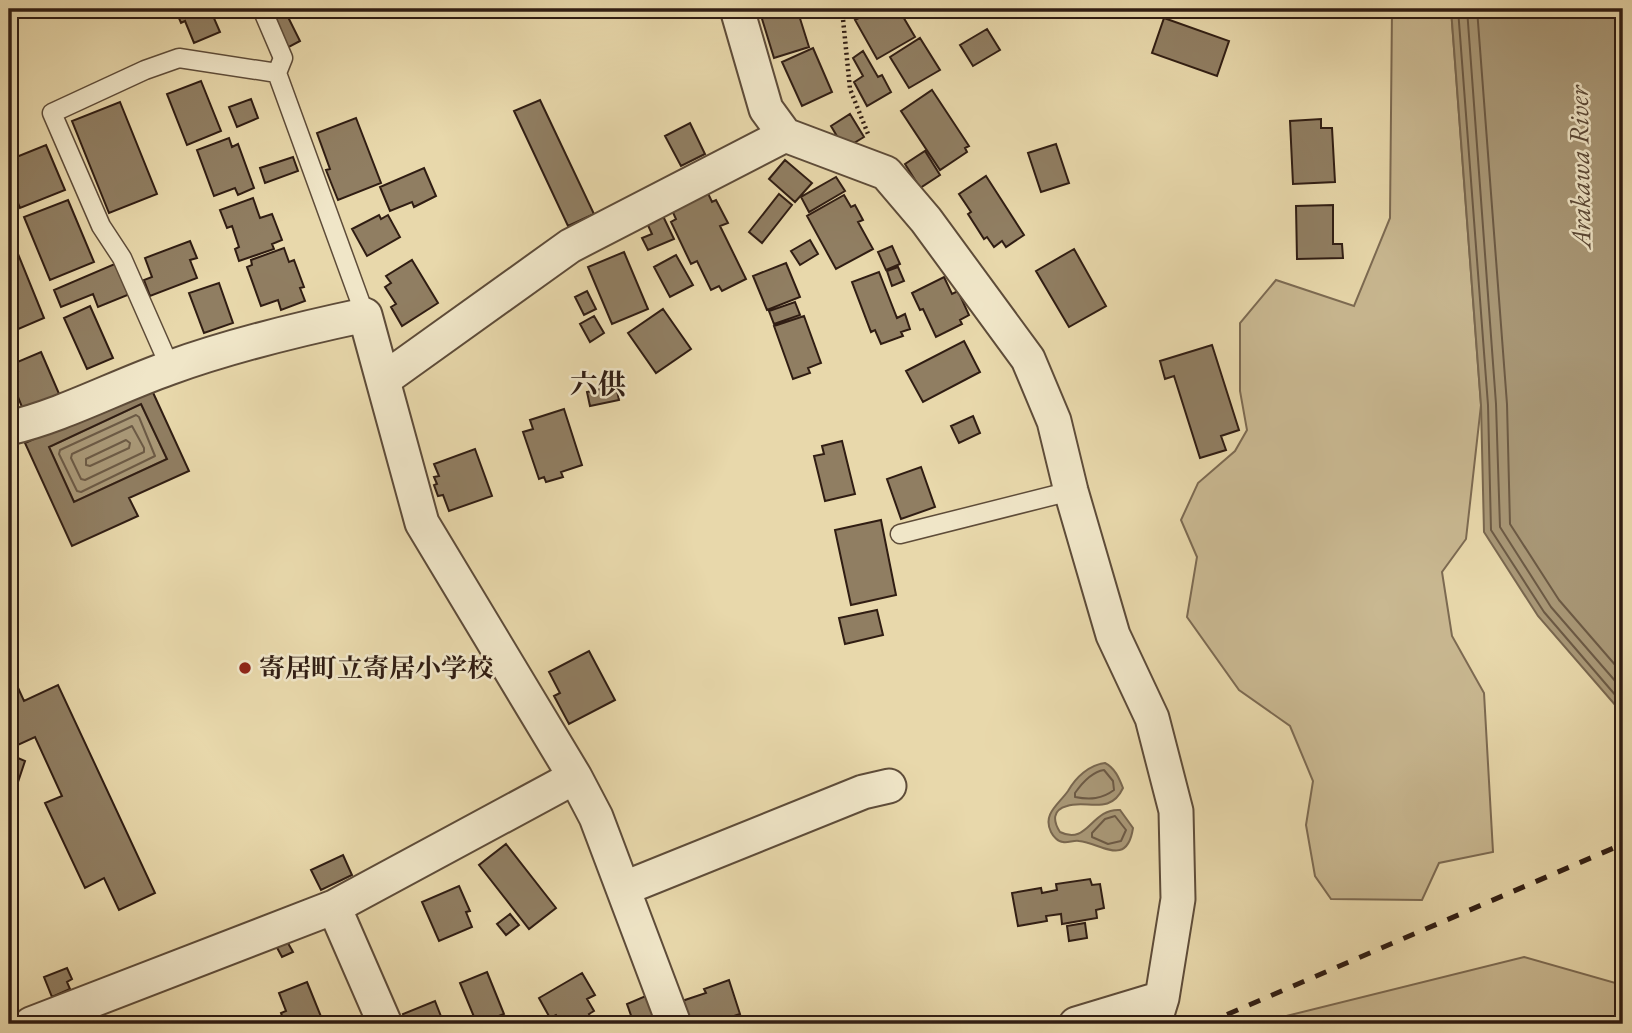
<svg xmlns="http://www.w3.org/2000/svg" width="1632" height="1033" viewBox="0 0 1632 1033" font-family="'EB Garamond','Noto Serif JP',serif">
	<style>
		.green { fill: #c9b891; stroke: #7c6a52; stroke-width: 2 }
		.water { fill: #a99877; stroke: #79674f; stroke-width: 2 }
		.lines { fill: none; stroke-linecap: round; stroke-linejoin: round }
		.shore { stroke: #6c5a45; stroke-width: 2 }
		.building { fill: #907e62; stroke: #301d13; stroke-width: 2; fill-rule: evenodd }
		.service-casing { stroke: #5e4c39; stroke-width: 21 }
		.minor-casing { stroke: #5e4c39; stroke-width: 37 }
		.path { stroke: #301d13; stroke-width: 4.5; stroke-dasharray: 2 3.5; stroke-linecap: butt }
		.service { stroke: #f0e6c8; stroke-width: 18 }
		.minor { stroke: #f0e6c8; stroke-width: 33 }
		.rail { stroke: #301d13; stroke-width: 5; stroke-dasharray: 12 12; stroke-linecap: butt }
		.poi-dot { fill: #8f2418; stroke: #f0e6c8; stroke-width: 2.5 }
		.labels { text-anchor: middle; stroke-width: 5; stroke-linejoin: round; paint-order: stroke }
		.poi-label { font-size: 26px; font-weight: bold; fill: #301d13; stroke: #f0e6c8; text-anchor: start }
		.water-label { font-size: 28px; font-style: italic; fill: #5a4836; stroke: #f0e6c8 }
		.neighbourhood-label { font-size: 28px; font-weight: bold; fill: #301d13; stroke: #f0e6c8 }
	</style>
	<rect width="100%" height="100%" fill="#e8d8ab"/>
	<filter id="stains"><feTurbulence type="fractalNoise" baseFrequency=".00286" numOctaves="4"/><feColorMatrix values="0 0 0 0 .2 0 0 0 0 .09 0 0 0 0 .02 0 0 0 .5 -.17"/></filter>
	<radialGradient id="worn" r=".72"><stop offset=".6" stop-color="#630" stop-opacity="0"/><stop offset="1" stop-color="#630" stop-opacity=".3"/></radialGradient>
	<!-- green -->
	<path class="green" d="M1392 9H1451L1481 405 1466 539 1442 572 1452 636 1484 693 1493 852 1439 863 1422 900 1331 899 1315 876 1306 825 1313 781 1290 726 1239 690 1187 617 1197 557 1181 520 1198 483 1235 451 1247 430 1240 391V323L1276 280 1354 306 1390 218Z
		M1524 957 1619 984 1623 1001V1024H1254Z"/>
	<!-- water -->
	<path class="water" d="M1451 9H1623V714L1538 616 1484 532 1481 405Z
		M141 404 167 459 74 502 49 447Z
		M1105 763C1115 768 1119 778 1123 788 1110 816 1086 799 1067 806 1052 810 1053 821 1060 832 1088 846 1091 808 1120 810L1133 828C1127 868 1101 843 1079 841 1074 840 1068 843 1063 842 1058 842 1053 836 1051 832 1042 814 1059 804 1068 791 1076 777 1089 765 1105 763Z"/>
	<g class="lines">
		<!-- shore -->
		<path class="shore" d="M1458 9 1488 405 1491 530 1544 612 1623 704
			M1467 9 1496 404 1500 527 1551 607 1623 690
			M1477 9 1507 404 1510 524 1559 600 1623 674
			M136 415 139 417 155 456 81 492 77 491 59 454 60 450Z
			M132 426 144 448V452L85 480 81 479 71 458 72 454Z
			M126 440 130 443 129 448 90 466 86 465V459Z
			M1104 770 1113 781 1114 790C1102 799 1090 800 1075 797V793C1082 783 1091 772 1104 770Z
			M1115 816 1126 830 1121 841 1108 844 1092 837V833L1105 819Z"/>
	</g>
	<!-- building -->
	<path class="building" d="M175 9H210L220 32 194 43 185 21 181 23Z
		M273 9H284L300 41 287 48 269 11Z
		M759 9H797L809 47 774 58Z
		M875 9H894L899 17 902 15 915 37 877 59 855 20Z
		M1164 18 1229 41 1217 76 1152 53Z
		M987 29 1000 50 973 66 960 45Z
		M920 38 940 70 909 88 890 57Z
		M813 48 832 92 802 106 782 62Z
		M863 51 878 77 882 75 891 92 867 106 854 82 863 76 853 58Z
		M201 81 221 131 187 145 167 94Z
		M932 90 969 146 965 148 967 152 940 170 901 111Z
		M251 99 258 118 237 127 229 107Z
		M540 100 594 214 568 226 514 111Z
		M120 102 157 194 109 213 72 121Z
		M850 114 864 137 854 143H841L831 126Z
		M356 118 381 183 338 200 326 170 330 169 317 133Z
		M1321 119V128H1332L1335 182 1293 184 1290 121Z
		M690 123 705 154 681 166 665 136Z
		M229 138 232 147 238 144 254 188 238 195 235 188 214 196 197 150Z
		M1056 144 1069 183 1041 192 1028 153Z
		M46 145 65 190 20 208 9 180V160Z
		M925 151 940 175 920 188 905 164Z
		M293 157 298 171 265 183 260 168Z
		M785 160 812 183 795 202 769 179Z
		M424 168 436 196 414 207 412 202 390 211 380 187Z
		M986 176 1024 235 1006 247 1002 241 994 247 987 237 984 239 968 214 971 212 959 194Z
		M836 177 845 191 809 212 801 197Z
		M706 189 712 202 716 200 728 223 720 226 746 279 722 291 719 286 711 290 697 261 691 264 671 222 676 219 670 206Z
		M779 194 792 205 762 243 749 232Z
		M844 195 851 207 855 205 863 220 858 222 873 249 836 269 807 216Z
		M253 198 260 218 272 214 282 240 272 244 274 249 239 261 235 249 239 247 232 226 227 228 220 210Z
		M68 200 94 262 50 280 24 217Z
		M1333 205V244H1342L1343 258 1297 259 1296 206Z
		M662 214 674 239 648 250 642 238 652 234 646 221Z
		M379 215 381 219 388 215 400 237 367 256 352 229Z
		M810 240 818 254 800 265 791 251Z
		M190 241 197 258 190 260 197 278 150 296 144 280 152 277 145 258Z
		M892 246 900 264 886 270 878 252Z
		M284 248 289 262 294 260 304 287 300 288 305 301 281 310 278 300 261 306 247 267 252 265 251 260Z
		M16 249 44 318 9 333V252Z
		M1074 249 1106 306 1069 327 1036 271Z
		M624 252 648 309 612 324 588 267Z
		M676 255 693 285 670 297 654 267Z
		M412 260 438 303 402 326 391 307 396 304 385 287 391 283 386 276Z
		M117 263 130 294 98 307 93 294 61 307 54 290Z
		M786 263 800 297 767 310 753 276Z
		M898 267 904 281 892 286 887 271Z
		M879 272 897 318 905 314 910 329 901 332 903 336 881 344 875 330 871 332 852 282Z
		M944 277 952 294 958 291 969 315 960 320 962 324 936 337 923 309 920 310 912 293Z
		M219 283 233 323 204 333 189 293Z
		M587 291 596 309 584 315 575 297Z
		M795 302 800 315 774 324 769 311Z
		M90 306 113 358 87 369 64 318Z
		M663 309 691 349 656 373 628 333Z
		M594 316 604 333 590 342 580 324Z
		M804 316 821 363 808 368 810 373 793 379 774 326Z
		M964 341 980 372 923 402 906 371Z
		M1212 345 1239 430 1221 436 1226 450 1200 458 1174 376 1165 379 1160 361Z
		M41 352 60 396 24 412 9 375 18 371 15 363Z
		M150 386 189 471 129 498 138 516 72 546 25 443ZM141 404 167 459 74 502 49 447Z
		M616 386 619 400 590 406 587 392Z
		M564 409 582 465 561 472 563 477 546 482 544 477 539 479 523 432 533 429 530 420Z
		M973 416 980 433 959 443 951 426Z
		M842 441 855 494 825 501 814 456 824 454 822 446Z
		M475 449 492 496 449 511 443 495 438 496 434 485 437 484 434 477 439 476 434 464Z
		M921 467 935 507 901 519 887 479Z
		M881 520 896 595 851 605 835 530Z
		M877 610 883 635 845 644 839 618Z
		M589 651 615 700 569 724 554 696 560 693 549 672Z
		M9 668 24 701 58 685 155 893 119 910 104 878 85 888 45 803 62 796 35 737 9 749Z
		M9 750 11 755 25 761 18 782 9 779Z
		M506 844 556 908 529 929 479 865Z
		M343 855 352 875 321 890 311 870Z
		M1090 879 1092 885 1100 884 1104 908 1096 910 1097 918 1062 924 1061 914 1046 916 1047 921 1018 926 1012 893 1041 888 1042 893 1057 890 1056 884Z
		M459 886 470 911 466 912 472 927 439 941 422 902Z
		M510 914 519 925 506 935 497 924Z
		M1085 923 1087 938 1069 941 1067 926Z
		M284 936 293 952 282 957 274 942Z
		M67 968 72 979 67 982 70 989 52 997 44 977Z
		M487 972 504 1014 477 1024 460 983Z
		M582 973 595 995 587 999 594 1011 589 1014 595 1024H561L556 1015 550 1018 539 998Z
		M729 980 740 1014 710 1024H690L682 1001 706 993 704 989Z
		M307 982 324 1024H285L281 1013 286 1011 279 993Z
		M648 995 656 1017 634 1024 627 1004Z
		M435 1001 444 1024H407L403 1014Z"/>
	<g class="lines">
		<defs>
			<path id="service" d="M262 9 283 58 277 73 365 315
				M170 367 122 258 101 226 52 113 145 70 179 58 277 73
				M900 534 1071 491"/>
			<path id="minor" d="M737 9 766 109 785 135 886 173 926 220 1028 359 1054 421 1071 491 1113 635 1152 718 1176 811 1178 899 1162 998 1154 1024
				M383 380 570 246 785 135
				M9 428C64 415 115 387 169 368 232 345 299 329 365 315L422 523 575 777 596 817 674 1024
				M625 888 863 792 889 786
				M334 907 385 1024
				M31 1024 334 907 575 777
				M1076 1024 1162 998"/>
		</defs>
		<!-- service casing -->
		<use href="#service" class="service-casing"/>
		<!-- minor casing -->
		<use href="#minor" class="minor-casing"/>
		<!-- path -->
		<path class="path" d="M842 9 850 89 868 134"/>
		<!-- service -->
		<use href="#service" class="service"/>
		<!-- minor -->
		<use href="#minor" class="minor"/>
		<!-- rail -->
		<path class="rail" d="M1205 1024 1623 844"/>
	</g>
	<!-- markers -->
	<circle class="poi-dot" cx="245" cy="668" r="7"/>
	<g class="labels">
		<!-- poi labels -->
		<g class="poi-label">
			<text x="259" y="677">寄居町立寄居小学校</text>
		</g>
		<!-- water labels -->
		<g class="water-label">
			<text transform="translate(1579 167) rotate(-91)" y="10">Arakawa River</text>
		</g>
		<!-- neighbourhood labels -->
		<g class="neighbourhood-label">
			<text x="598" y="394">六供</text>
		</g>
	</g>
	<!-- margin -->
	<rect width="1632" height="1033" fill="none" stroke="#e8d8ab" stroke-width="35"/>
	<rect x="10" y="10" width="1611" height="1012" fill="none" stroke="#301d13" stroke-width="3.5"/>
	<rect x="18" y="18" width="1597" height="998" fill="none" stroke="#301d13" stroke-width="2"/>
	<rect width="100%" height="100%" filter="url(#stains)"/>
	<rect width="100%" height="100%" fill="url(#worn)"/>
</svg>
